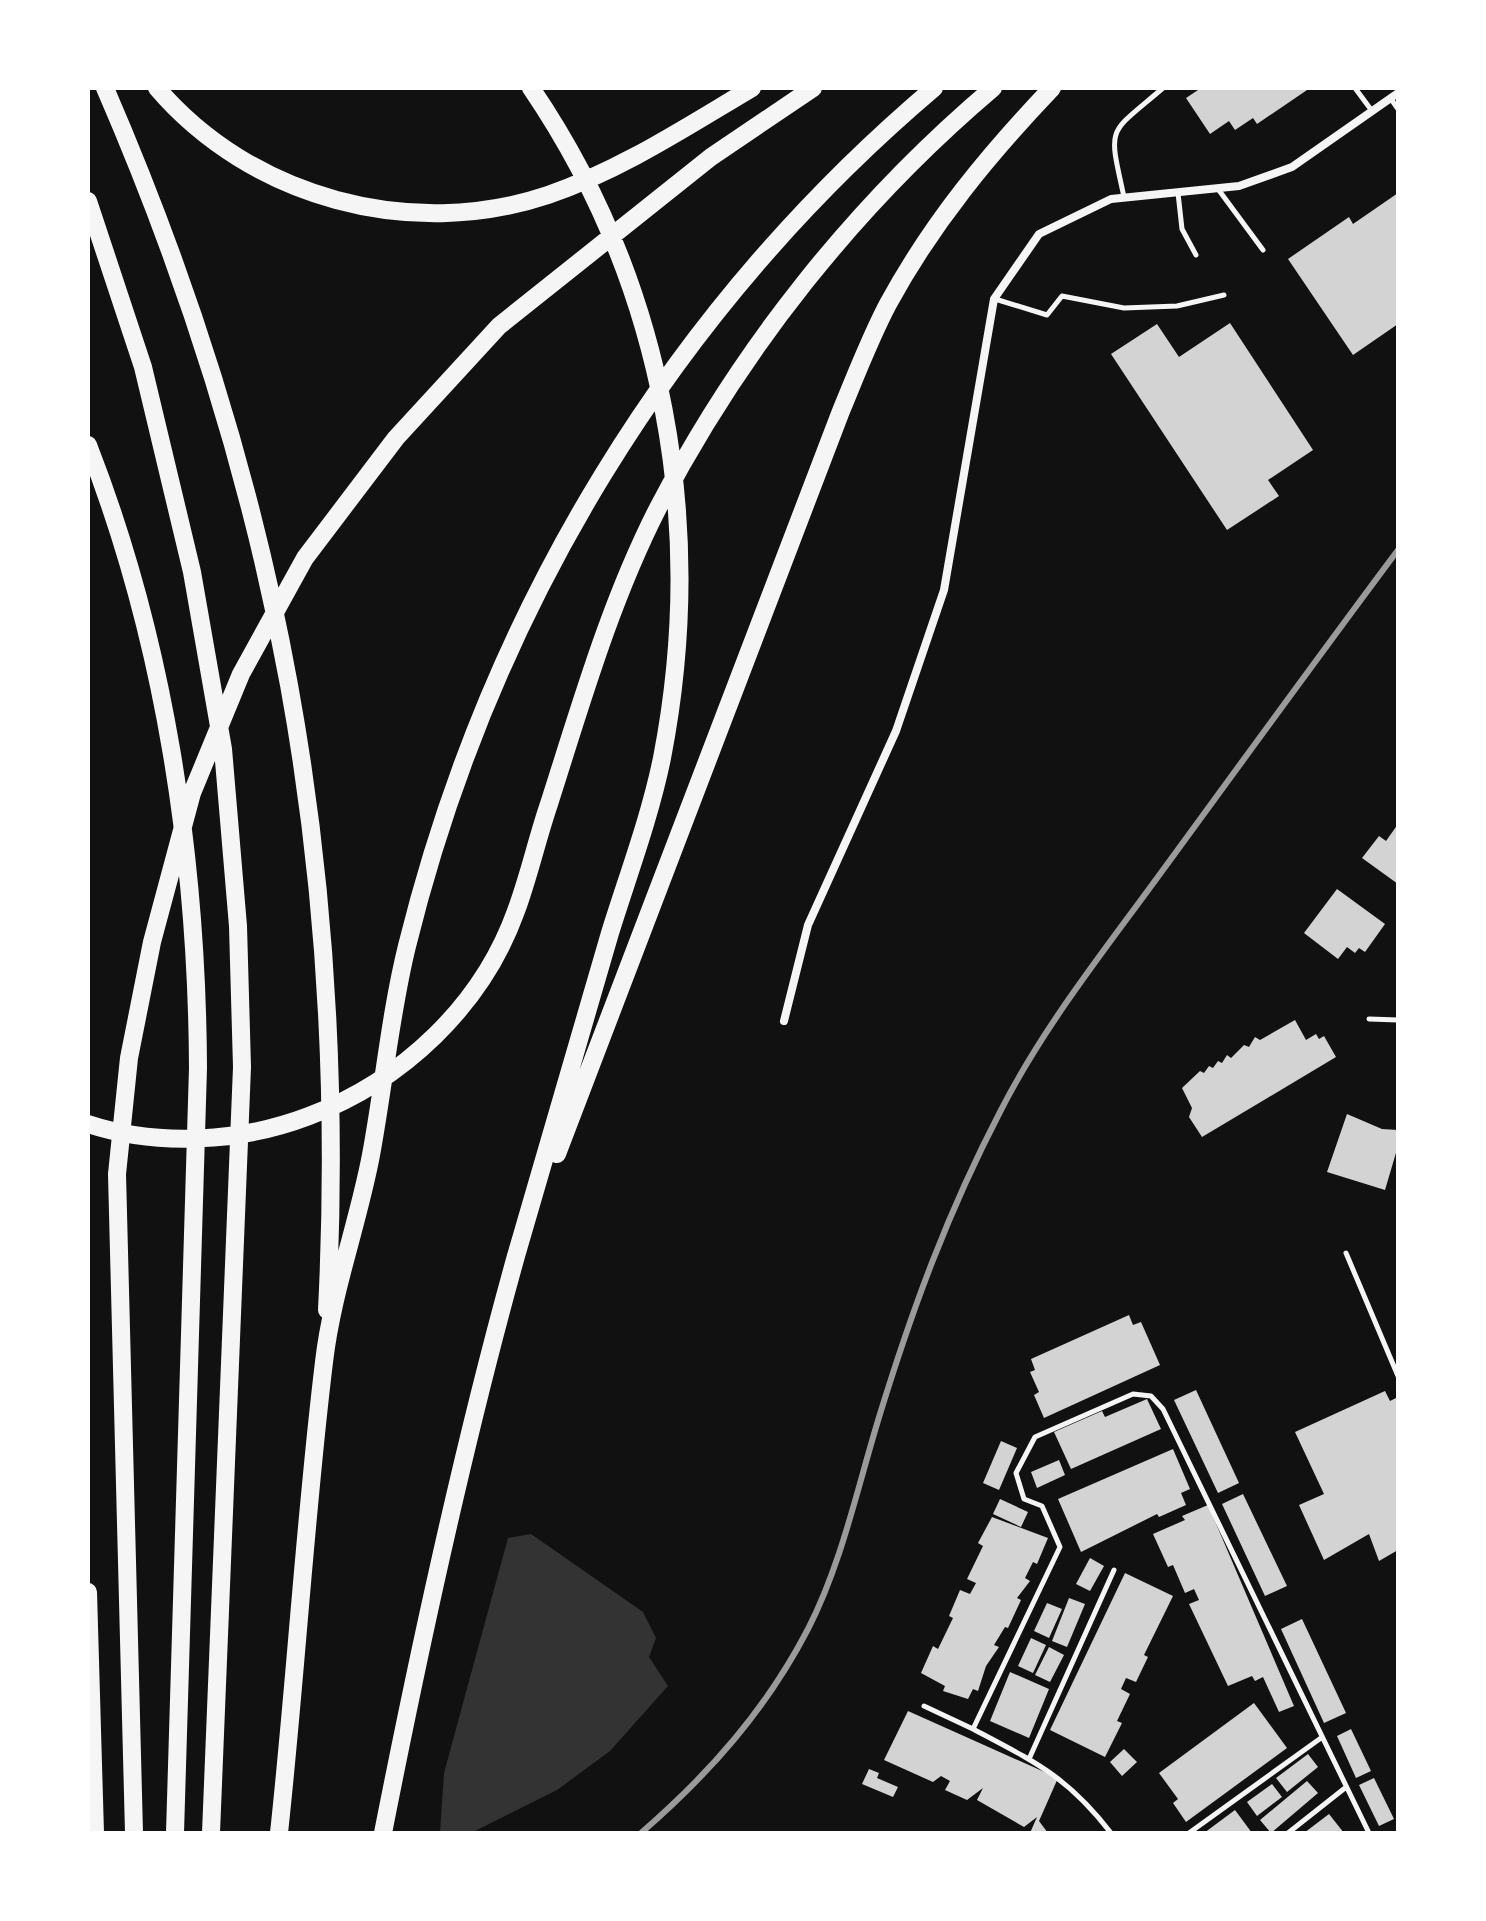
<svg xmlns="http://www.w3.org/2000/svg" width="1486" height="1921" viewBox="0 0 1486 1921" font-family="'Noto Sans',sans-serif">
	<style>
		.water { fill: #333 }
		.building { fill: #d3d3d3 }
		.lines { fill: none; stroke-linecap: round; stroke-linejoin: round }
		.service { stroke: #f5f5f5; stroke-width: 5 }
		.minor { stroke: #f5f5f5; stroke-width: 8 }
		.motorway { stroke: #f5f5f5; stroke-width: 18 }
		.rail { stroke: #9a9a9a; stroke-width: 6 }
	</style>
	<rect width="100%" height="100%" fill="#111"/>
	<!-- water -->
	<path class="water" d="M531 1534 643 1612 656 1638 649 1657 668 1686 610 1751 557 1790 471 1833H440L444 1773 508 1538Z"/>
	<!-- building -->
	<path class="building" d="M1201 88H1310L1257 124 1253 118 1235 130 1229 121 1210 134 1186 98Z
		M1398 193V324L1353 355 1288 259 1349 217 1353 224Z
		M1230 323 1313 450 1268 480 1279 496 1227 530 1111 354 1157 324 1179 357Z
		M1398 824V884L1362 858 1379 836 1386 841Z
		M1337 889 1385 924 1365 952 1359 948 1355 953 1347 947 1338 959 1304 933Z
		M1295 1020 1306 1040 1316 1034 1319 1039 1324 1036 1336 1057 1202 1137 1189 1117 1192 1108 1182 1088 1200 1071 1204 1073 1209 1066 1213 1068 1218 1061 1222 1063 1227 1055 1231 1058 1244 1045 1249 1047 1255 1037 1260 1040Z
		M1347 1114 1382 1129 1398 1130V1146L1385 1190 1327 1172Z
		M1129 1315 1133 1325 1141 1322 1160 1365 1044 1418 1034 1395 1039 1392 1030 1372 1035 1370 1031 1359Z
		M1196 1390 1239 1483 1218 1493 1174 1400Z
		M1385 1391 1390 1401 1396 1398 1398 1402V1550L1379 1561 1369 1534 1324 1560 1299 1505 1324 1494 1295 1432Z
		M1147 1399 1161 1429 1071 1469 1054 1432 1102 1411 1105 1417Z
		M1001 1441 1017 1448 999 1490 983 1483Z
		M1173 1449 1190 1489 1181 1493 1186 1505 1159 1517 1157 1514 1081 1552 1058 1499Z
		M1059 1460 1065 1475 1037 1488 1031 1472Z
		M1243 1494 1287 1586 1265 1596 1222 1504Z
		M1000 1499 1028 1512 1021 1527 993 1514Z
		M1208 1505 1294 1706 1279 1712 1263 1677 1255 1681 1252 1676 1228 1686 1189 1604 1199 1600 1194 1589 1185 1593 1173 1565 1168 1567 1153 1534 1185 1520 1182 1516Z
		M992 1517 1048 1538 1037 1564 1033 1562 1025 1578 1030 1581 1017 1598 1021 1600 1008 1628 1005 1627 994 1645 999 1647 986 1666 978 1691 973 1689 968 1699 943 1691 945 1686 921 1673 933 1646 938 1649 953 1618 949 1616 960 1590 970 1594 976 1583 967 1579 983 1546 978 1543Z
		M1090 1558 1104 1566 1090 1591 1076 1584Z
		M1125 1573 1173 1596 1144 1655 1148 1657 1136 1682 1126 1678 1121 1689 1130 1694 1117 1721 1122 1723 1105 1757 1050 1730Z
		M1069 1598 1085 1604 1067 1647 1052 1641Z
		M1047 1603 1062 1609 1049 1638 1034 1631Z
		M1302 1619 1346 1713 1324 1723 1281 1629Z
		M1031 1638 1046 1645 1033 1673 1018 1666Z
		M1049 1647 1064 1655 1050 1682 1035 1675Z
		M1010 1672 1049 1689 1029 1738 990 1721Z
		M1254 1703 1287 1748 1186 1822 1173 1803 1178 1799 1159 1773Z
		M908 1711 1058 1778 1039 1821 1048 1833H1030L1037 1817 1024 1827 977 1800 983 1788 967 1800 945 1790 950 1781 941 1776 933 1782 884 1760Z
		M1351 1729 1371 1771 1356 1778 1337 1736Z
		M1124 1749 1137 1762 1122 1776 1110 1762Z
		M1308 1754 1318 1767 1287 1792 1276 1778Z
		M869 1769 879 1773 877 1778 898 1787 893 1797 862 1784Z
		M1374 1778 1394 1819 1379 1826 1359 1785Z
		M1307 1781 1318 1793 1271 1833 1260 1820Z
		M1272 1784 1282 1797 1257 1816 1247 1802Z
		M1235 1810 1252 1833H1204Z
		M1329 1814 1344 1833H1304Z"/>
	<g class="lines">
		<!-- service -->
		<path class="service" d="M1355 88 1372 111
			M1391 99 1398 109
			M1218 189 1263 250
			M1178 193 1182 229 1196 255
			M1124 197C1108 124 1107 136 1163 88
			M995 299 1047 315 1062 296 1124 308 1177 306 1224 295
			M1369 1019 1398 1020
			M1346 1253 1398 1376
			M924 1706 973 1729
			M1029 1759 1114 1570
			M1111 1833C1067 1776 1035 1762 973 1729L1060 1547 1042 1506 1024 1499 1016 1473 1035 1437 1133 1394 1151 1396 1163 1409 1369 1833
			M1189 1833 1321 1738
			M1288 1833 1345 1788"/>
		<!-- minor -->
		<path class="minor" d="M784 1021 808 925 896 731 944 590 994 299 1039 234 1111 199 1239 186 1292 167 1398 93"/>
		<!-- motorway -->
		<path class="motorway" d="M105 88C278 487 349 875 327 1310
			M157 88C251 198 411 241 548 195 621 170 686 127 752 88
			M88 201 143 367 192 572 223 749 238 926 242 1067 211 1833
			M88 445C165 642 197 858 198 1068L175 1833
			M88 1124C158 1147 241 1142 309 1116 402 1081 482 1006 516 911 529 876 537 839 549 804 581 704 610 602 658 508 741 349 855 205 993 88
			M557 1154 841 411C856 375 870 338 888 304 932 223 989 154 1052 88
			M88 1592 95 1833
			M134 1833 117 1174 129 1058 152 942 192 793 241 674 305 558 396 438 499 326 711 157 813 88
			M279 1833C296 1676 305 1518 324 1362 332 1292 358 1224 371 1155 384 1085 390 1015 407 946 490 610 671 311 934 88
			M383 1833C421 1640 463 1446 516 1256 547 1148 578 1040 610 933 628 875 650 817 662 758 707 526 665 285 531 88"/>
		<!-- rail -->
		<path class="rail" d="M641 1833C709 1774 766 1710 808 1629 842 1563 858 1485 880 1414 913 1307 948 1212 1000 1112 1043 1027 1104 951 1160 874 1239 766 1318 657 1398 550"/>
	</g>
	<!-- border -->
	<rect width="1486" height="1921" fill="none" stroke="#ffffff" stroke-width="180"/>
</svg>
